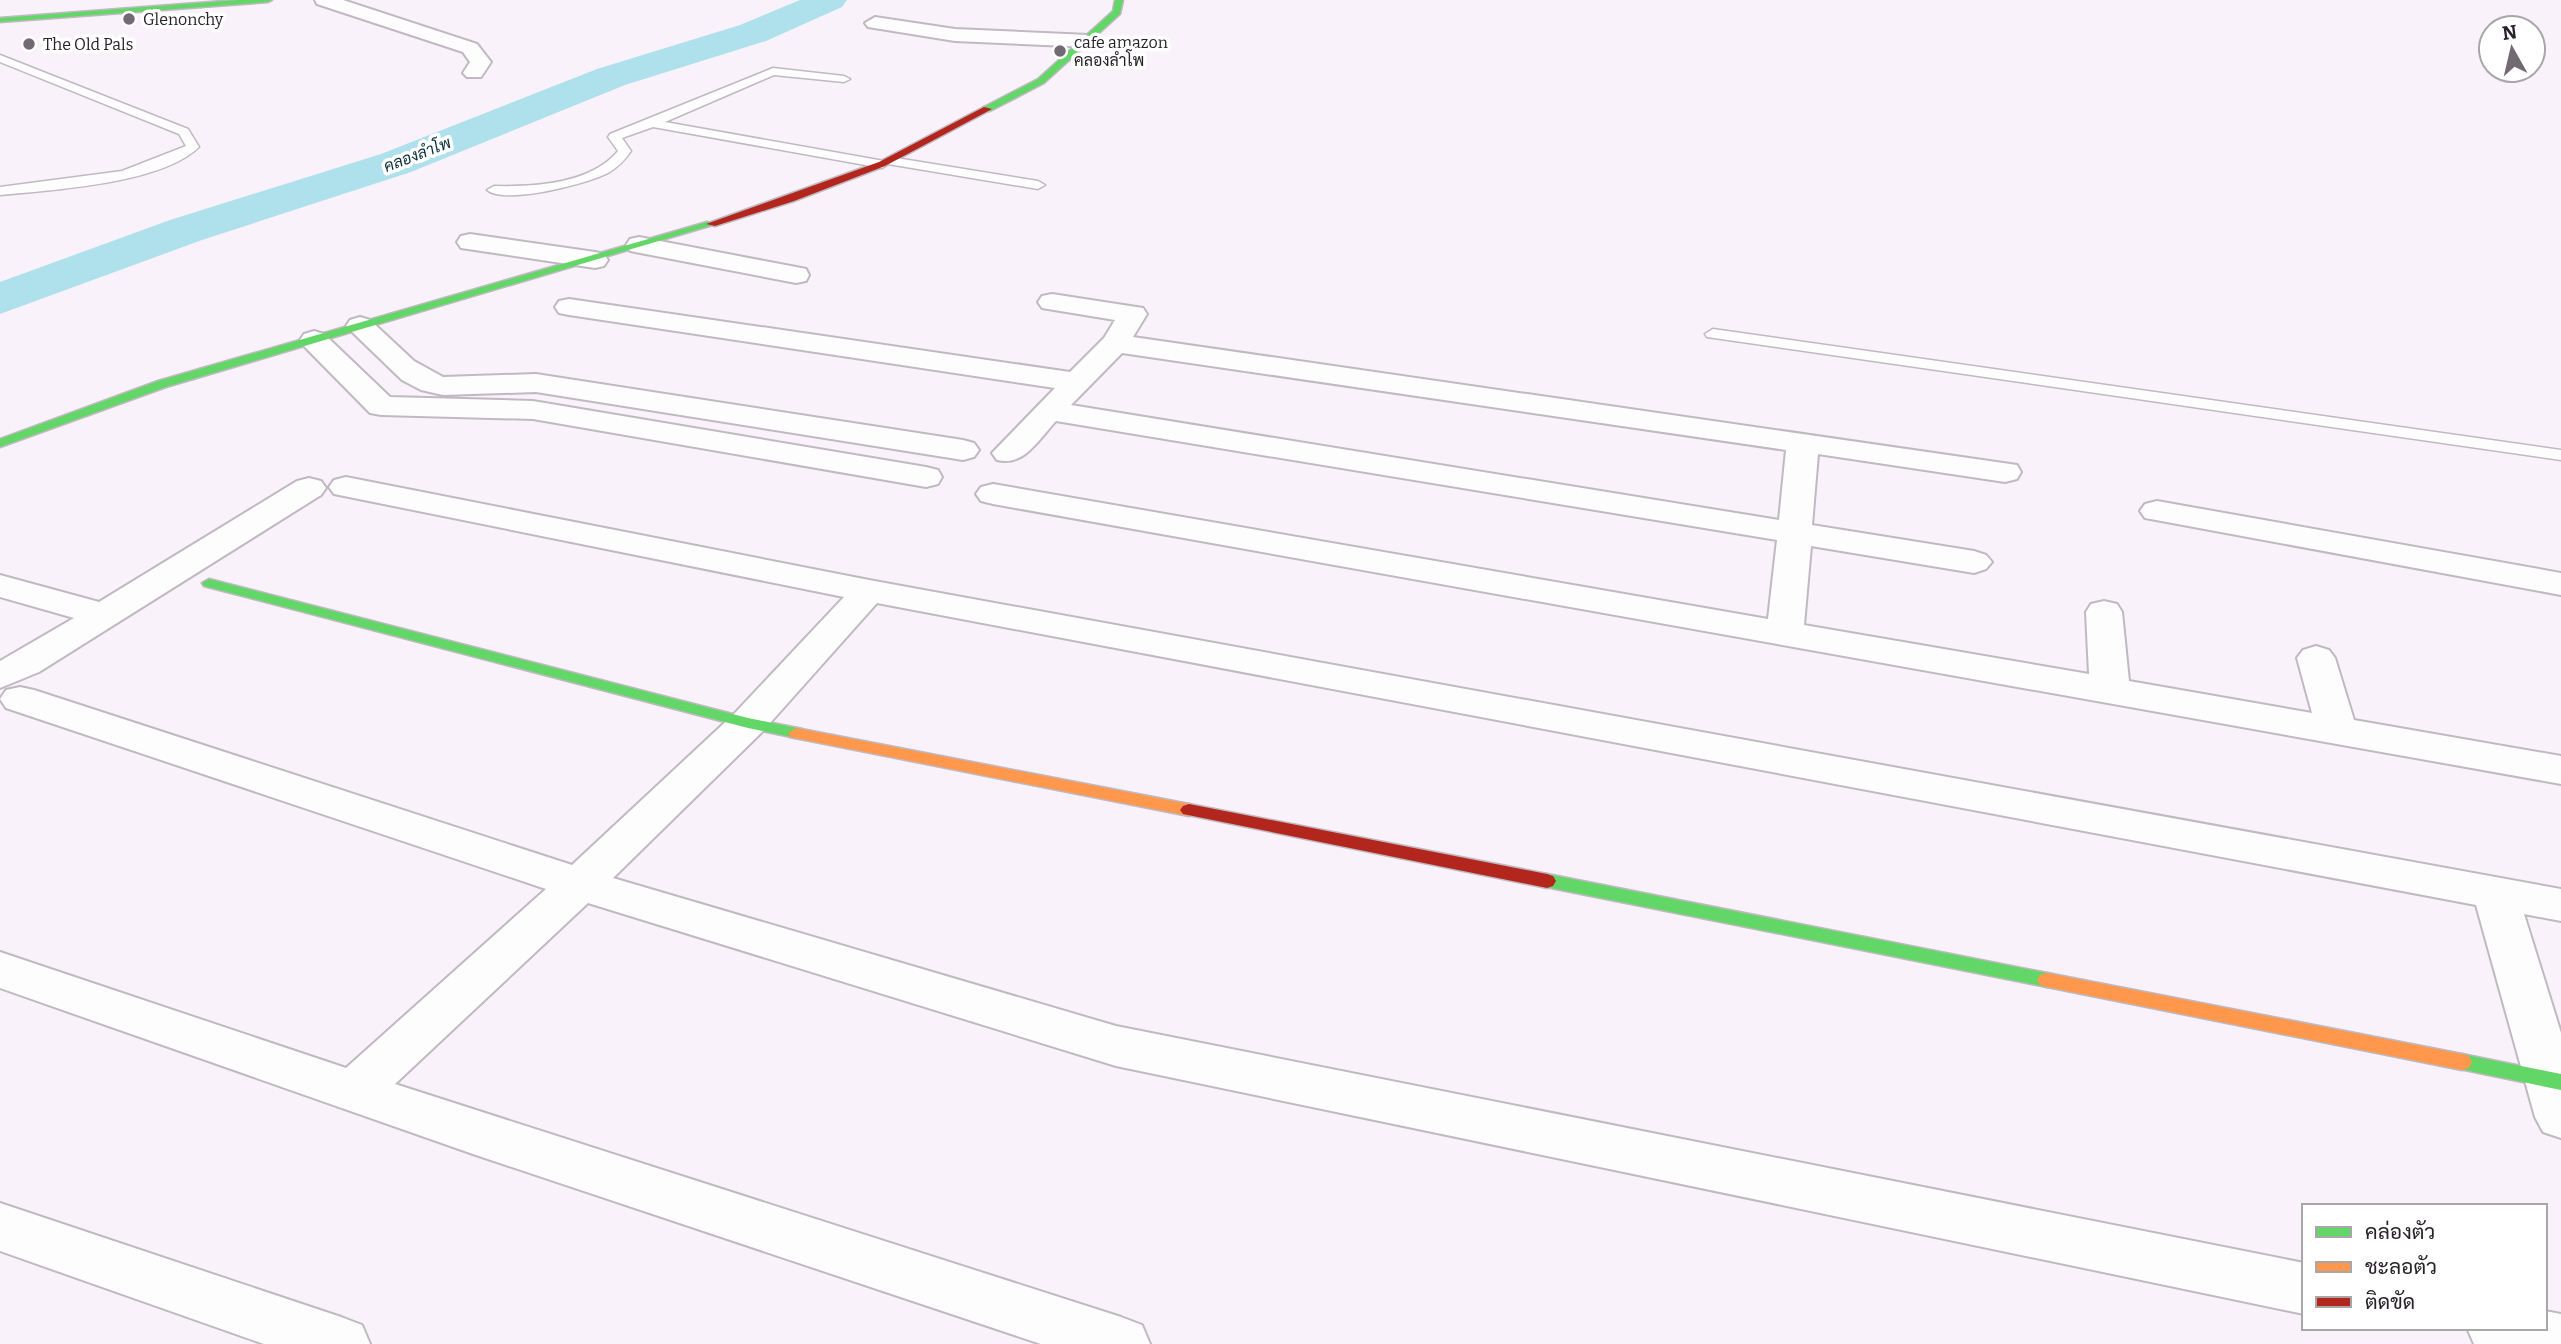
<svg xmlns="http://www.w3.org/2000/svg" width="2561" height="1344" viewBox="0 0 2561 1344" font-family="Bitter,Sarabun,serif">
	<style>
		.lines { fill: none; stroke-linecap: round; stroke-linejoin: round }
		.river { fill: #afe1ed; fill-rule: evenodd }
		.lane-casing { stroke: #c0b9c1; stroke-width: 3 }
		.street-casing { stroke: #c0b9c1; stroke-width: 4 }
		.fast-casing { stroke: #c0b9c1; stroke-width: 3 }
		.slow-casing { stroke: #c0b9c1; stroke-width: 3 }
		.jam-casing { stroke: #c0b9c1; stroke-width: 3 }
		.lane { fill: #fefdfe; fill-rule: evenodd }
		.street { fill: #fefdfe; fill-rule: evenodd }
		.fast { fill: #63d668; fill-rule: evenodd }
		.slow { fill: #ff974d; fill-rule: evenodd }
		.jam { fill: #b3261e; fill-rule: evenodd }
		.poi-dot { fill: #716a72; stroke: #fff; stroke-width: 2.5 }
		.labels { text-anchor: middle; stroke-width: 7; stroke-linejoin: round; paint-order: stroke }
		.far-poi-label { font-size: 16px; fill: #282129; stroke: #fff; text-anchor: start }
		.far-water-label { font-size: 16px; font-style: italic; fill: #092f35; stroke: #fff }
	</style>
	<rect width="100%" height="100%" fill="#f9f2fa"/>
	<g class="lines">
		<!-- river -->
		<path class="river" d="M800 0H847L842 7 766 41 625 85 411 172 202 240 0 314V282L170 220 381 154 597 69 740 25Z"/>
		<defs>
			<path id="lane" d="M0 55 188 129 199 147C161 184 52 190 0 195V187L122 171 186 146 179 134 0 62Z
				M773 68 844 76 850 79 844 82 774 75 665 122 884 161 890 157 1038 181 1045 185 1038 189 888 164 882 168 653 127 622 138 631 151C625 160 618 167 608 173 587 184 505 205 487 190L494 186C534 187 591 184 618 151L608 137 610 134Z
				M1713 329 2561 450V460L1707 337 1705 334Z"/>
			<path id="street" d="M315 0H343L477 44 491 62 481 77H467L463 73 470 62 463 52 317 4Z
				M875 17 955 29 1089 35 1099 41 1089 47 955 41 868 27 865 23Z
				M470 234 595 252 604 254 608 260 604 266 595 268 461 248 457 242 461 236Z
				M639 237 796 267 806 269 809 275 806 281 796 283 630 251 626 245 630 239Z
				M1052 294 1143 308 1147 314 1133 337 2017 465 2021 472 2017 479 2005 482 1818 454 1812 525 1974 551 1986 555 1992 562 1986 569 1974 573 1811 546 1804 625 2089 674 2086 612 2091 604 2104 601 2117 604 2122 612 2129 681 2312 713 2297 658 2303 650 2316 646 2329 650 2335 658 2354 720 2561 756V784L993 504 981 501 976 494 981 487 993 484 1768 619 1777 540 1056 421C1039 439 1024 467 997 460L992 453 1055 388 569 315 559 313 555 307 559 301 569 299 1070 372 1104 338 1115 320 1042 308 1038 302 1042 296ZM1122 353 1786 450 1779 520 1071 405Z
				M360 317 370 320 414 361 443 377 536 374 963 440 974 443 979 450 974 457 963 460 536 392 443 395 421 390 402 380 346 326 350 320Z
				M314 331 324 334 390 397 533 401 926 467 938 470 942 477 938 484 926 487 533 419 381 415 370 413 304 346 300 340 304 334Z
				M346 477 869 580 2561 889V921L2524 914 2561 1033V1138L2543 1132 2535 1117 2476 905 877 603 762 732 613 878 1116 1026 2304 1263V1314L1116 1066 588 903 395 1084 1121 1317 1142 1325 1150 1344H1041L473 1154 0 988V952L346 1068 546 889 6 708 0 699 6 690 20 687 34 690 572 865 734 714 844 597 334 494 329 487 334 480Z
				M309 478 321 481 326 488 321 495 39 672 0 688V661L74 618 0 597V575L99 602 297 481Z
				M2157 501 2561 573V595L2145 518 2140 511 2145 504Z
				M0 1203 341 1317 362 1325 370 1344H264L0 1251Z
				M2545 1311 2561 1314V1344H2474L2467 1328H2545Z"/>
			<path id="fast" d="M237 0H272L268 2 0 22V18Z
				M1115 0H1123L1120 14 1044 83 990 111H984V107L1038 79 1113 11Z
				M707 222 716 224 166 387 0 447V439L158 381Z
				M209 579 748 718 802 729 804 733 796 738 748 728 204 586 202 583Z
				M1547 874 2047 973 2054 975 2057 980 2054 985 2047 987 1541 886 1538 881 1541 876Z
				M2462 1054 2561 1074V1090L2455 1068 2452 1062 2455 1056Z"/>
			<path id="slow" d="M796 728 1189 804 1195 806 1198 810 1195 814 1189 816 790 737 788 733Z
				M2047 973 2462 1054 2469 1056 2472 1062 2469 1068 2462 1070 2047 987 2040 985 2037 980 2040 975Z"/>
			<path id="jam" d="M984 107 992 109 885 166 794 201 715 226 706 224 879 162Z
				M1189 804 1547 874 1553 876 1556 881 1553 886 1547 888 1183 814 1180 810 1183 806Z"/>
		</defs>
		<!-- lane casing -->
		<use href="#lane" class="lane-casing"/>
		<!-- street casing -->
		<use href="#street" class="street-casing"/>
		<!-- fast casing -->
		<use href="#fast" class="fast-casing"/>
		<!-- slow casing -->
		<use href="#slow" class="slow-casing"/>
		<!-- jam casing -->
		<use href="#jam" class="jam-casing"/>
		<!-- lane -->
		<use href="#lane" class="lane"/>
		<!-- street -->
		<use href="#street" class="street"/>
		<!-- fast -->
		<use href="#fast" class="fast"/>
		<!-- slow -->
		<use href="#slow" class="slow"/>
		<!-- jam -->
		<use href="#jam" class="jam"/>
	</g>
	<!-- markers -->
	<g class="poi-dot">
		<circle cx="129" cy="19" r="7"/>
		<circle cx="29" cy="44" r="7"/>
		<circle cx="1060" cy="51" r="7"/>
	</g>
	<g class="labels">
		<!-- far-poi labels -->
		<g class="far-poi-label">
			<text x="143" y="25">Glenonchy</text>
			<text x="1074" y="48">cafe amazon<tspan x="1074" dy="18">คลองลำโพ</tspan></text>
			<text x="43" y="50">The Old Pals</text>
		</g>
		<!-- far-water labels -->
		<g class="far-water-label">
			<text transform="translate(417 154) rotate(-21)" y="6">คลองลำโพ</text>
		</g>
	</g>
	<!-- legend -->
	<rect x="2302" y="1204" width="245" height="126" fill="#ffffff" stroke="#a9a6a9" stroke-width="2"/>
	<rect x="2316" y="1227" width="35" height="10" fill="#63d668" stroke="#a9a6a9" stroke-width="2"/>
	<text x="2365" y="1239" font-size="21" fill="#282129">คล่องตัว</text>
	<rect x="2316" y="1262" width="35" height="10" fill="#ff974d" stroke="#a9a6a9" stroke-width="2"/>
	<text x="2365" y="1274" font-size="21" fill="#282129">ชะลอตัว</text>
	<rect x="2316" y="1297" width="35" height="10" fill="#b3261e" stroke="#a9a6a9" stroke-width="2"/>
	<text x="2365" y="1309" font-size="21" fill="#282129">ติดขัด</text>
	<!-- north arrow -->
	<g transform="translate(2512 49) rotate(352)"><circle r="33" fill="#ffffff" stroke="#a9a6a9" stroke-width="2"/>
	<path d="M0-5L12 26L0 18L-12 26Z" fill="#716a72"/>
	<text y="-10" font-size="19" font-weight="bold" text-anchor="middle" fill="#282129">N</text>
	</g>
</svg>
